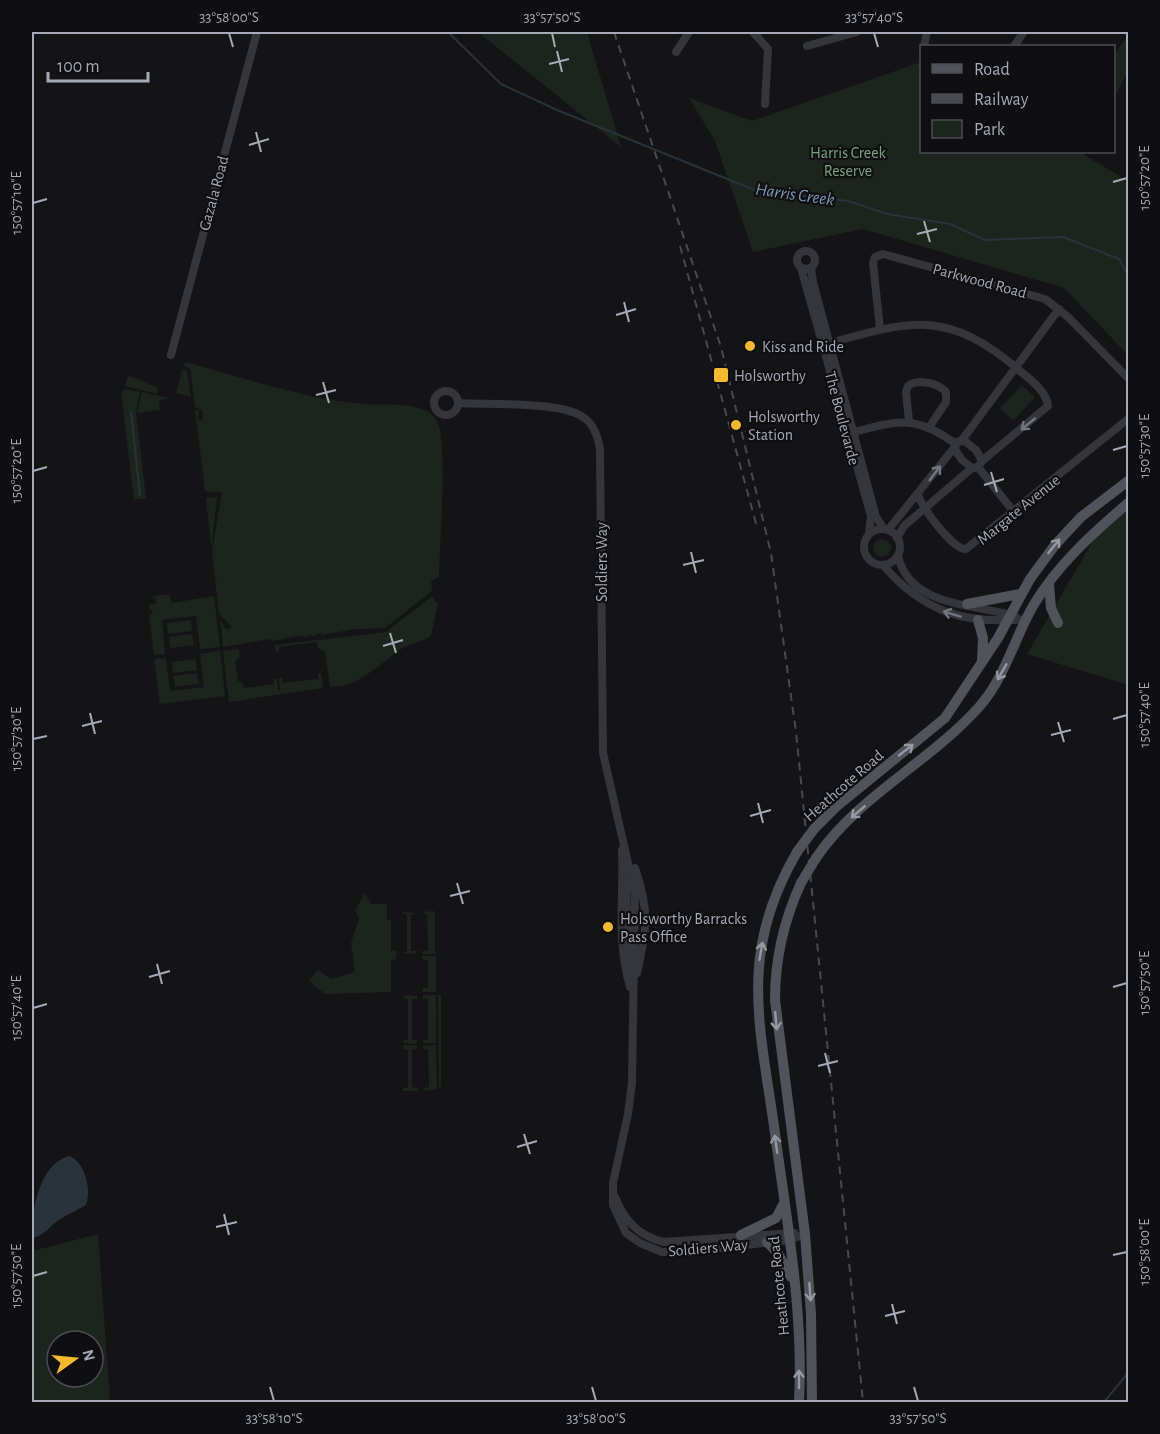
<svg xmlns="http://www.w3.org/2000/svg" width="1160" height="1434" viewBox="0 0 1160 1434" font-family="'Alegreya Sans',sans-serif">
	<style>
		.green { fill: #1c241d; fill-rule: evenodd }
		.water { fill: #2a323a }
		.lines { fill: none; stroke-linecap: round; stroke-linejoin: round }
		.stream { stroke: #2a323a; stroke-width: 2 }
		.minor { stroke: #35363b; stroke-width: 8 }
		.major { stroke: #51535a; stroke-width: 10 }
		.rail { stroke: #484a50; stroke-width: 2; stroke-dasharray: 8 6; stroke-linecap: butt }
		.major-bridge { stroke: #51535a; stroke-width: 10 }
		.oneway { stroke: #73767f }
		.oneway2 { stroke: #9599a4 }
		.ticks { fill: none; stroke: #a6aab6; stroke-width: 2 }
		.poi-dot { fill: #f4ba2e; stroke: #0f0f11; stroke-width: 2 }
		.labels { text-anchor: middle; stroke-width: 4.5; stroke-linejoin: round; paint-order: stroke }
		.park-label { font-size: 16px; fill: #7ca280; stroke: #0f0f11 }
		.street-label { font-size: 16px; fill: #a6aab6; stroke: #0f0f11 }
		.poi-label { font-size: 16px; fill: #a6aab6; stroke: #0f0f11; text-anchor: start }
		.water-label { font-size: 18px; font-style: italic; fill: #7c96b2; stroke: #0f0f11 }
		.neatline { fill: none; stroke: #a6aab6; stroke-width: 2 }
		.ticks-label { font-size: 15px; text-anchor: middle; fill: #a6aab6 }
	</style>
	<rect width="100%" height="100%" fill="#141416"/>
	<!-- green -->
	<path class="green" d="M478 32H587L621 147Z
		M1128 34V71L1114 98V56Z
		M921 62 922 152H1085L1084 155 1120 176 1128 185V355L1064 288 863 229 753 252 715 141 689 98 752 121Z
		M186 362C244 378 303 398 363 404 383 406 424 400 436 419 449 439 439 548 439 577L431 581 432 591 385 628 355 629 322 635 321 633 312 636 311 634 306 637 299 636 271 641V639L223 647 220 619 226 630 232 627 219 614 215 581 218 580 215 579 212 551 222 493 205 491 195 410H199L198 419 203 421 202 410 195 407 190 368 183 366Z
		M182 370 187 371 191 397 176 393Z
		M130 376 158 388 157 394 125 386 127 378Z
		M1022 385 1035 397 1013 421 1000 408Z
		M125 389 140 392 136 413 146 498 134 500 121 393Z
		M142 392 168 398V399L159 400 160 410 137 413Z
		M217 497 212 544H211L206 498Z
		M1128 505V685L1027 654 1101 527Z
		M873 548a9 9 0 1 1 18 0a9 9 0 1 1-18 0Z
		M169 594 172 603 214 596 220 647 200 649 196 616 162 620 165 654 154 655 149 615 153 614 148 605 156 604 155 598 147 597Z
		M432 596 438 604 431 635C423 643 410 643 401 649 384 661 352 692 330 686L325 652 318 647 317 642 279 647V652H276L275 645 386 632Z
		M191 620 192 631 168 634 167 623Z
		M192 634 194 645 170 648 169 637Z
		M239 649 240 656 235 662 238 681 243 683 244 688 274 684V679H277L278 690H280L279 678H282L283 683 319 679 318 674 321 673 323 688 229 702 223 651Z
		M220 651 225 696 160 704 154 659 166 658 170 691 204 687 200 654Z
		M196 659 197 670 173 673 172 662Z
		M197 673 199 684 175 687 173 676Z
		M365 893 371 904H387V919L391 920V951H396V959L391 960V992L325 994 309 981 318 970 331 979 355 972 351 943 359 919 355 910Z
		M435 911V954H422V951H428L427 915 422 912Z
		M404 912 416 913 411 915V951H417L415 954 402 953 407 951V915L402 913Z
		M422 956H436V992H423V988H428V960L422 959Z
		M438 994 441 995V1086L439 1089Z
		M404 995 417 996V999H412V1040H417L415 1044 403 1043V1040H408V999H403Z
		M423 995H436V1043H423V1040H428V999H423Z
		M404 1045 417 1046V1049H412V1087L418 1088 417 1091H403V1088L408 1087V1049H403Z
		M436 1045 437 1089 424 1091 423 1088 429 1087 428 1049H423V1046Z
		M98 1234 110 1402H32V1251ZM57 1341H93V1377H57Z"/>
	<!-- water -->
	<path class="water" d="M69 1156C85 1161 92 1191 86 1205 76 1211 64 1216 56 1222 48 1228 42 1237 32 1238 31 1212 39 1164 69 1156Z"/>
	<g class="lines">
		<!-- stream -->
		<path class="stream" d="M448 32 501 84 557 110 757 191 848 201 887 214 950 224 985 240 1063 237 1119 259 1128 275
			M131 412 140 495
			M1104 1402 1128 1373"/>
		<!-- minor -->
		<path class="minor" d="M753 32 768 49 765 104
			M807 46 857 32
			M924 46 927 32
			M1014 46 1024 32
			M676 52 689 32
			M797 260a9 9 0 1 1 18 0a9 9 0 1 1-18 0Z
			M801 268 871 516 869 533
			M811 268 813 282 876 517 884 529
			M880 329 873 263 875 257 883 254 1045 299 1068 317 1128 378
			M823 345C909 321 946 307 1020 371 1030 379 1047 392 1048 406L982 461
			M171 355 257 32
			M434 403a12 12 0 1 1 24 0a12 12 0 1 1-24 0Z
			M459 403C488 405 560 401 583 417 594 424 598 437 600 449L603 753 635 894 632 1082 628 1114 613 1183V1205L626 1233 640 1243 662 1252H685L789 1240 805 1234
			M909 421 906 392 908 386C918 378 938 383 946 392V402L930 426
			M854 432C899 420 916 415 956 444
			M962 440 1059 309
			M978 467 982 461 976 450 966 442 959 441 954 448 962 460 972 468 978 467 1014 512
			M918 494C922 508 953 550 966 549L1128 419
			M864 547a18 18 0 1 1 36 0a18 18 0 1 1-36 0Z
			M888 530 954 448
			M897 538 904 526 972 468
			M898 555C908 607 975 604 1015 616
			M883 565C923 612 965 625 1026 619
			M622 850C624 899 616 937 630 987
			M635 868C650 912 647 929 637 973
			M626 880 628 963
			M615 1197C624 1220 638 1236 664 1242L794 1233"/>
		<!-- major -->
		<path class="major" d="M1049 584 1051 608 1058 623
			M967 604 1020 594
			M978 620 983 638 982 661
			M814 829 836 807 945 718 998 638 1030 579 1055 545 1081 517 1128 481
			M797 852C739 951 759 1021 774 1126 786 1217 804 1311 799 1402
			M816 858C858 796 930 762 979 707 1005 678 1014 639 1033 606 1057 565 1093 533 1128 503
			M801 883C784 920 775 960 775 1000L805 1234 811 1314 812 1402
			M741 1235 776 1218 784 1203
			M767 1242 777 1252 791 1277"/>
		<!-- rail -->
		<path class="rail" d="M614 32 721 347 771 553 796 732 863 1402
			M680 246 757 527"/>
		<!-- major-bridge -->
		<path class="major-bridge" d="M797 852 814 829
			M801 883 816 858"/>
	</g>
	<!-- one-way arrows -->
	<defs><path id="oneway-shaft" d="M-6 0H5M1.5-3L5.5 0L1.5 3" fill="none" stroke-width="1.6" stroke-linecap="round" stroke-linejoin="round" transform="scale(1.5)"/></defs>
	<g class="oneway">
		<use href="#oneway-shaft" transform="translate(1028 424) rotate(141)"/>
		<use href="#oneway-shaft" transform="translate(935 473) rotate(-53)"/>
		<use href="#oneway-shaft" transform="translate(952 614) rotate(-163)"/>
	</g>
	<g class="oneway2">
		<use href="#oneway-shaft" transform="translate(1054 546) rotate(-51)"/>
		<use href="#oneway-shaft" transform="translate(1002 672) rotate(120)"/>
		<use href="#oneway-shaft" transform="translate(906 750) rotate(-38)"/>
		<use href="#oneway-shaft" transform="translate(858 812) rotate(139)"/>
		<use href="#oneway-shaft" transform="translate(761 951) rotate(-80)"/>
		<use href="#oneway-shaft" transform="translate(776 1021) rotate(85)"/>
		<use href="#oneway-shaft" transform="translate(776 1144) rotate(-98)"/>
		<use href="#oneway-shaft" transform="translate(810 1292) rotate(86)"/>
		<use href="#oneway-shaft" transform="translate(799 1379) rotate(-90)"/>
	</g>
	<!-- ticks -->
	<path class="ticks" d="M229 33 233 47M552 33 555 47M874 33 878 47M557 51 562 72M549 64 569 59M256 132 261 152M249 145 269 139M1113 182 1127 178M33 203 47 199M924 221 930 242M917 234 937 229M624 302 629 322M616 315 636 309M323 382 329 403M316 395 336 390M1113 450 1127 446M33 471 47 467M991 472 997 492M984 485 1004 479M691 552 696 573M683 565 704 560M390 633 396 653M383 646 403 640M90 713 95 734M1113 719 1127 715M1058 722 1064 742M82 726 102 721M1051 735 1071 730M33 739 47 736M758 803 763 823M750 816 771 810M457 883 463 904M450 896 470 891M157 964 162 984M149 977 170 971M1113 987 1127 983M33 1008 47 1004M825 1053 830 1073M818 1066 838 1061M524 1134 530 1154M517 1147 537 1141M224 1214 229 1235M216 1227 237 1222M1113 1255 1127 1252M33 1276 47 1272M892 1304 897 1324M885 1316 905 1311M270 1387 274 1401M592 1387 596 1401M914 1387 918 1401"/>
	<!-- markers -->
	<g class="poi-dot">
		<circle cx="750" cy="346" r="6"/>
		<rect x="713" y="367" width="16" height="16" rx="3"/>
		<circle cx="736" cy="425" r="6"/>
		<circle cx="608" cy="927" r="6"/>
	</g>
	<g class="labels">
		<!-- park labels -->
		<g class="park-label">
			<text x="848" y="158">Harris Creek<tspan x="848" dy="18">Reserve</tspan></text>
		</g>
		<!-- street labels -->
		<g class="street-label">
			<text transform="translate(213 193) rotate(-75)" y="6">Gazala Road</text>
			<text transform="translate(980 280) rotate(15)" y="6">Parkwood Road</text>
			<text transform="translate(843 418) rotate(75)" y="6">The Boulevarde</text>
			<text transform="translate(1018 509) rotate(-39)" y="6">Margate Avenue</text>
			<text transform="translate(601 562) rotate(-90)" y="6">Soldiers Way</text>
			<text transform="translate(843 785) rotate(-41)" y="6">Heathcote Road</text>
			<text transform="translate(708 1247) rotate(-5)" y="6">Soldiers Way</text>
			<text transform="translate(778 1286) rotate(-96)" y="6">Heathcote Road</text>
		</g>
		<!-- poi labels -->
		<g class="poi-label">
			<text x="762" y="352">Kiss and Ride</text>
			<text x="734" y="381">Holsworthy</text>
			<text x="748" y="422">Holsworthy<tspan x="748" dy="18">Station</tspan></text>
			<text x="620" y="924">Holsworthy Barracks<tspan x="620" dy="18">Pass Office</tspan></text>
		</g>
		<!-- water labels -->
		<g class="water-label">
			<text transform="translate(795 194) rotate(8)" y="6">Harris Creek</text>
		</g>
	</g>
	<!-- border -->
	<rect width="1160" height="1434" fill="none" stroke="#0f0f11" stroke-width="66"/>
	<!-- legend -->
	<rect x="920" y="45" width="195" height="108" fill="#0f0f11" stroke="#4b4d53" stroke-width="1.5"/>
	<rect x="932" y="64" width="30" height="9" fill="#51535a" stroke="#4b4d53" stroke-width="1.5"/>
	<text x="974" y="75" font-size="18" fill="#a6aab6">Road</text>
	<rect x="932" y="94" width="30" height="9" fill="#484a50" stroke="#4b4d53" stroke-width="1.5"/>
	<text x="974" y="105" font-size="18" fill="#a6aab6">Railway</text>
	<rect x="932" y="120" width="30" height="18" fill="#1c241d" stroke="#4b4d53" stroke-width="1.5"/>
	<text x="974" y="135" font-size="18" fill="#a6aab6">Park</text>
	<!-- north arrow -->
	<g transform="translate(75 1359) rotate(75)"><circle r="28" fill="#0f0f11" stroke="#4b4d53" stroke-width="1.5"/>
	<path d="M0-4.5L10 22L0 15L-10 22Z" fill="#f4ba2e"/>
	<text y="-9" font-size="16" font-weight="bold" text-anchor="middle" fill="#a6aab6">N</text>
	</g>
	<!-- scale -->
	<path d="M48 72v9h100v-9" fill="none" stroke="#a6aab6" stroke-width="3"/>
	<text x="57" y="72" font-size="18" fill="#a6aab6" stroke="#0f0f11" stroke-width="4.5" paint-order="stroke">100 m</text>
	<rect x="33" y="33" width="1094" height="1368" class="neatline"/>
	<g class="ticks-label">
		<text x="229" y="22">33°58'00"S</text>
		<text x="552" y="22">33°57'50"S</text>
		<text x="874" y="22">33°57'40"S</text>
		<text transform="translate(1144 178) rotate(-90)" y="5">150°57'20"E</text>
		<text transform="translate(16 203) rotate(-90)" y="5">150°57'10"E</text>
		<text transform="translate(1144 446) rotate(-90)" y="5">150°57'30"E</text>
		<text transform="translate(16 471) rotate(-90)" y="5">150°57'20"E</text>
		<text transform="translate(1144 715) rotate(-90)" y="5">150°57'40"E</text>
		<text transform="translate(16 739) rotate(-90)" y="5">150°57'30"E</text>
		<text transform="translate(1144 983) rotate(-90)" y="5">150°57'50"E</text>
		<text transform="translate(16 1008) rotate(-90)" y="5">150°57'40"E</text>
		<text transform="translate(1144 1252) rotate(-90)" y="5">150°58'00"E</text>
		<text transform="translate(16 1276) rotate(-90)" y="5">150°57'50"E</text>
		<text x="274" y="1423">33°58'10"S</text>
		<text x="596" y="1423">33°58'00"S</text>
		<text x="918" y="1423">33°57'50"S</text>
	</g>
</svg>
